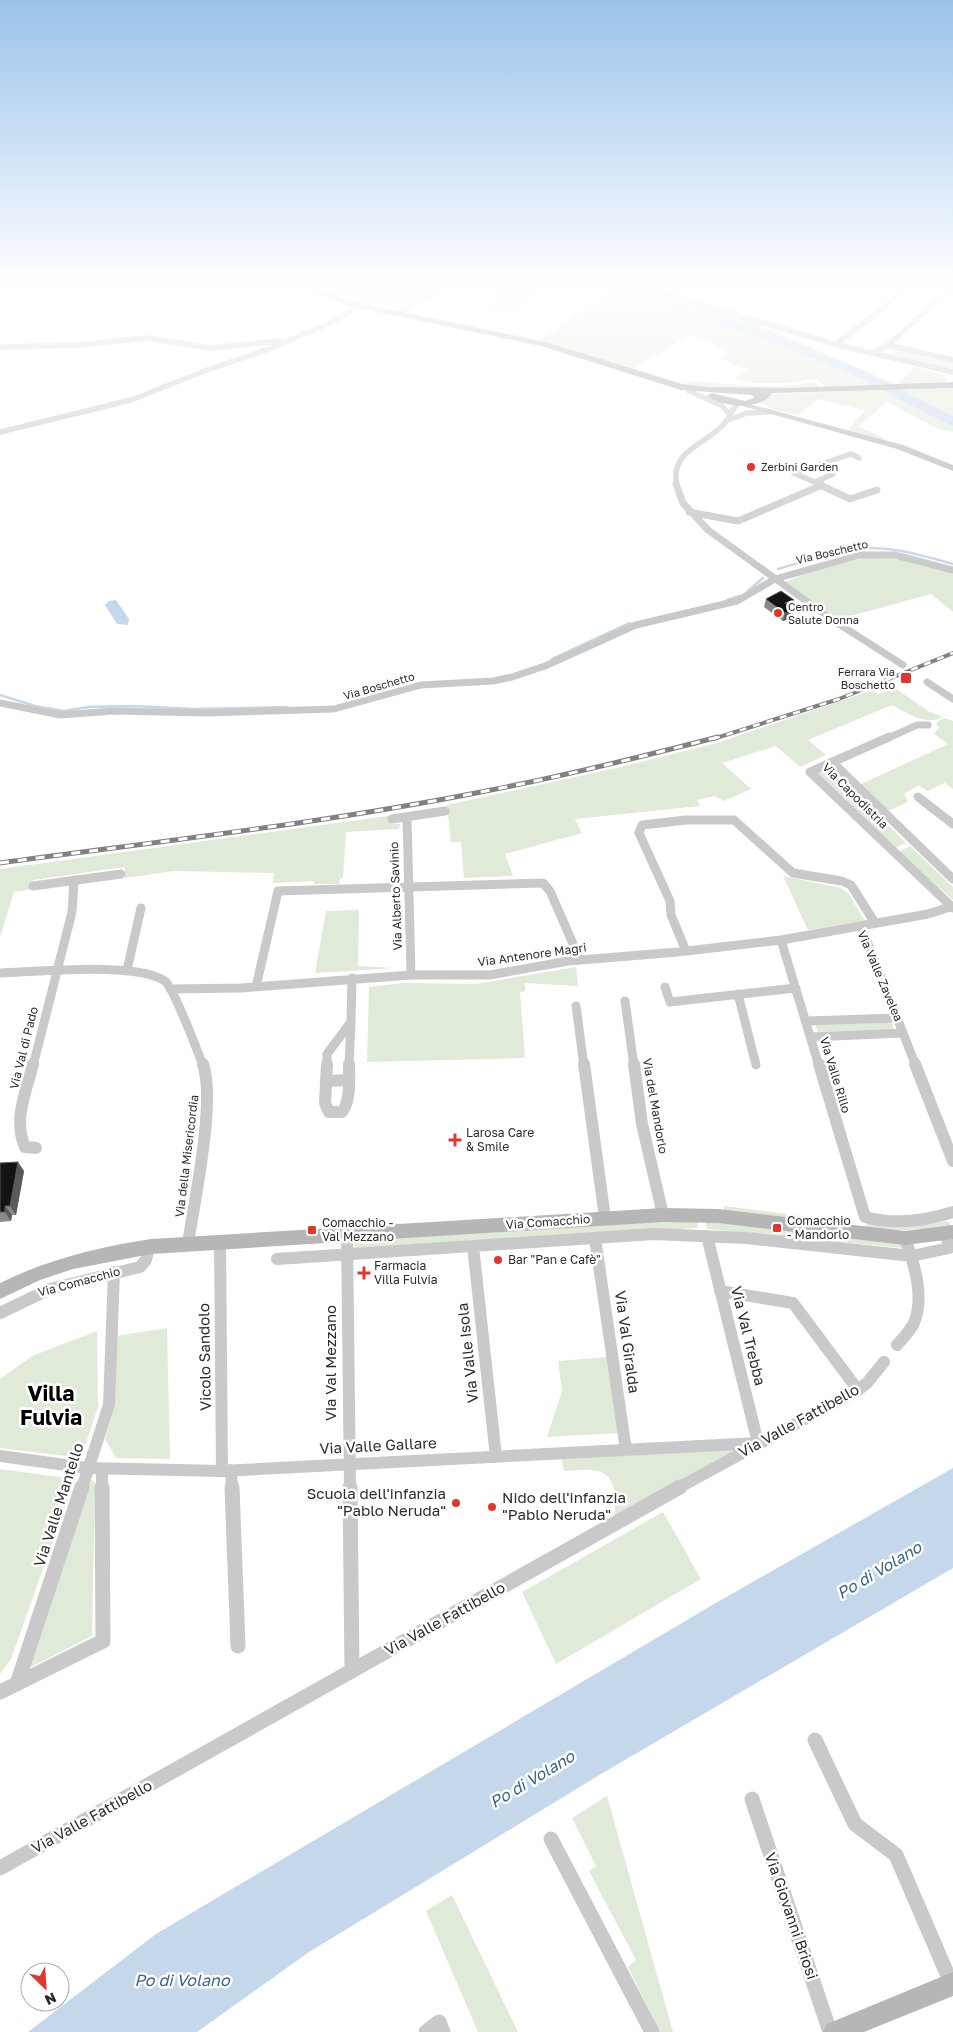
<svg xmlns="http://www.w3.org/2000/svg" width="953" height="2032" viewBox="0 0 953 2032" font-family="'Golos Text',sans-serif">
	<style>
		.green { fill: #e0ead9 }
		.water { fill: #c5d7ea }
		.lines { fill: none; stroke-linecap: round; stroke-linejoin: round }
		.stream { stroke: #c5d7ea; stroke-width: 2.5 }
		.street-far4 { stroke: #c9c9c9; stroke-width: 5.5 }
		.street-far3 { stroke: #c9c9c9; stroke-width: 7 }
		.street-far2 { stroke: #c9c9c9; stroke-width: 9 }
		.street-far1 { stroke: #c9c9c9; stroke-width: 12 }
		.street { stroke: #c9c9c9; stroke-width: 15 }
		.secondary { fill: #b6b6b6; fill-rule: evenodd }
		.primary { fill: #a4a4a4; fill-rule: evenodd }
		.rail-far1-casing { stroke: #818181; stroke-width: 4 }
		.rail-casing { stroke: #818181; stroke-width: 5 }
		.rail-far1 { stroke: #fff; stroke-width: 2.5; stroke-dasharray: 7; stroke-linecap: butt }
		.rail { stroke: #fff; stroke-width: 3; stroke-dasharray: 9; stroke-linecap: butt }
		.wall { fill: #898989 }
		.shaded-wall { fill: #5a5a5a }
		.building { fill: #131313; stroke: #5a5a5a }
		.poi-dot { fill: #e4352d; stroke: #fff; stroke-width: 2 }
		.labels { text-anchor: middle; stroke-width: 5; stroke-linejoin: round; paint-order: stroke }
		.far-poi-label { font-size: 11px; fill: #2c2c2c; stroke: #fff; text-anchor: start }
		.far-street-label { font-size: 11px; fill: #2c2c2c; stroke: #fff }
		.street-label { font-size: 12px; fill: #2c2c2c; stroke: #fff }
		.poi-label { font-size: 12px; fill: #2c2c2c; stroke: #fff; text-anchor: start }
		.near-street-label { font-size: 15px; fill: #2c2c2c; stroke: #fff }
		.near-poi-label { font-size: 15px; fill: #2c2c2c; stroke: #fff; text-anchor: end }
		.near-water-label { font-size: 16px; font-style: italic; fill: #3b638d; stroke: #fff }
		.near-district-label { font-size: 21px; font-weight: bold; fill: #000; stroke: #fff }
	</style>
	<rect width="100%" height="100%" fill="#fff"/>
	<!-- green -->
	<path class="green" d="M347 289H439L400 310 340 299 331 294Z
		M464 289H547L510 314 488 309 505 297Z
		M582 289H640L744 318 896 384 900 382 914 367 944 375 948 380 944 382 899 385 909 390 953 388V432L938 429 887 402 858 426 884 438 883 440 861 435 849 429 865 410 818 399 798 415 771 409 761 402 765 396 773 394 875 390 864 384 826 387 817 379 787 383H752L734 379 748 370 719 358 728 353 709 341 692 334 632 369 540 340 606 294Z
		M896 350 953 362V370L894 357 891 353Z
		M691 381 752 386H789L812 382 819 386C806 392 700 390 685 384Z
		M868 557 902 560 953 573V612L931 594 836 620 785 582 812 571Z
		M895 688 928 711 943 717C925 726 909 714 892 705L808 740 826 755 800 767 776 746 722 763 751 789 724 801 715 796 697 800 700 806 575 819 582 833 505 854 513 876 464 878 461 842H451L447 805 625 766 717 743 873 690 878 694Z
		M944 718 953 721V789L945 783 927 791 919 785 904 794 908 802 888 811 859 785 948 744 934 734 939 728 936 723Z
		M830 767 906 843 895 848 816 774Z
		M388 816 391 824H400L399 829 346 832 343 878 340 879 339 884H314V881L273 883 274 873 174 871 125 878V867L33 880 32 889 14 892 0 937V869Z
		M910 846 953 887V900L898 852Z
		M783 876 841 888 848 893 865 921 808 930Z
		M359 910 358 966 395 968 315 973 326 911Z
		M576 967 578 986 525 983V991L520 992 525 1058 367 1062 369 987 403 983 476 984Z
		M891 1021 894 1029 818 1032 815 1025Z
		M724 1206 810 1217 811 1222 724 1212Z
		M697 1221 698 1228 355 1248 354 1239 594 1224Z
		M705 1221 902 1244 903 1248 707 1229Z
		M948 1221 951 1226C921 1230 895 1232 866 1228L867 1223 919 1225Z
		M167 1328 170 1459 116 1458 105 1439 115 1406 116 1336Z
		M97 1331 98 1407 81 1458 0 1448V1379L32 1356Z
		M608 1357 618 1433 547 1437 562 1391 558 1361Z
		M743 1448 613 1520C618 1501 618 1472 592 1470 583 1469 573 1471 564 1471L561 1457Z
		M0 1469 75 1479 11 1659 0 1674Z
		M90 1479 95 1482 92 1636 29 1668Z
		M663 1512 701 1579 556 1664 522 1592Z
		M607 1796 673 2032H660L628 1967 636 1960 589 1871 596 1866 572 1818Z
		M452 1895 518 2032H478L426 1911Z"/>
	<!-- water -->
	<path class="water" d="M601 289H627L646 293 752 325 859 369 953 416V426C917 410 884 389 848 373 768 338 685 312 601 289Z
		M116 600 129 619 128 625 117 624 105 605 109 601Z
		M953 1468V1568L601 1774 309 1952 197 2032H28L156 1934 714 1604Z"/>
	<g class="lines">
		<!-- stream -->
		<path class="stream" d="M778 569C803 562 828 552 853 549 887 545 921 555 953 564
			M748 591 763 578
			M727 600 740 596
			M552 659 630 623
			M0 695 35 706 64 711 88 707 133 706 194 709 287 707"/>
		<!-- street-far4 -->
		<path class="street-far4" d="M649 289 838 345 953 372
			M398 313 441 289
			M836 344 881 310 903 289
			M888 345 953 360
			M0 347 77 345 147 338 211 348 280 341
			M871 354 888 345 945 294 953 292
			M689 391 721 405 730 415
			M728 420 747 413 769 412
			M0 432 131 400 207 370 269 349 330 323 360 306
			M815 482 833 474
			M677 485C669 451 706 444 723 425 730 418 731 409 739 403
			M821 485 794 473 851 454 859 458"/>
		<!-- street-far3 -->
		<path class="street-far3" d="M676 484 683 503 708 530 831 619 903 665
			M818 484 850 499 877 490
			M689 512 738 521 822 485
			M927 682 953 699
			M0 703 60 715 114 711 207 713 334 709 421 685 493 681 512 677 545 666 636 625 737 601 775 579 860 555H895L953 570
			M886 739 917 725H928"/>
		<!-- street-far2 -->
		<path class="street-far2" d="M889 737 810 772 953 908
			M832 762 953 879
			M918 797 953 824
			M407 817 411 975
			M392 819 445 811
			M33 886 121 874
			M861 926 916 1066
			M781 940 819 1066
			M686 951 671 915 670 901 639 833 642 825 686 820H734L793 873 842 881 851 885 875 923
			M127 970 141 908
			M0 973C34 972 142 961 166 982 174 990 198 1052 203 1066
			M256 987 278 891 543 883 550 891 580 960
			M665 987 670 1002 796 988
			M170 989 241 988 411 975H490L568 961 678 952 781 940 928 914 953 906
			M738 994 756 1065
			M625 1001 634 1066
			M576 1006 584 1066
			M806 1021 897 1018
			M351 1022 352 978
			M810 1037 903 1033
			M33 1066 72 912 74 880
			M327 1066V1054L351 1022
			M349 1066 351 1022"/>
		<!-- street-far1 -->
		<path class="street-far1" d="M33 1064C26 1092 13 1120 25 1147L36 1148
			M327 1064 325 1103 329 1112H342C351 1100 349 1079 349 1064
			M584 1064 605 1218
			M634 1064 642 1124 663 1215
			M819 1064 865 1217C894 1225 925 1221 953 1212
			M915 1064 953 1161
			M326 1081 348 1080
			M347 1234 350 1488
			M595 1238 626 1450
			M220 1242 222 1471
			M188 1244C194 1202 216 1102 203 1064
			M473 1246 496 1457
			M277 1259 654 1234 746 1238 912 1256 949 1248 946 1234
			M720 1291 793 1303 858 1390
			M0 1313 50 1289 140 1267 146 1260 149 1247
			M897 1345C903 1338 910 1331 914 1323 925 1297 914 1263 905 1238
			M0 1456 87 1468 222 1471 758 1443 707 1236
			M102 1469V1488
			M231 1470 232 1488
			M82 1488 109 1405 114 1272
			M678 1488 858 1390 867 1383 884 1362"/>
		<!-- street -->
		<path class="street" d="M232 1487 238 1646
			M350 1487 352 1671
			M17 1684 82 1487
			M0 1692 103 1641 102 1487
			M815 1740 855 1824 896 1855 952 1985
			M752 1799 830 2032
			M551 1839 652 2032
			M0 1868 680 1487
			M426 2032 439 2022 443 2032"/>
		<!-- secondary -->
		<path class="secondary" d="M742 402 903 445 953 465V471L897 449 742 406Z
			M663 1208 718 1209 905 1231 953 1225V1239L905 1245 718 1223 663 1222 151 1254 73 1269 40 1280 0 1299V1283C49 1259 98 1247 151 1239Z
			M953 1972V1996L864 2032H823L827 2024Z"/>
		<!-- primary -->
		<path class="primary" d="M309 289H319L349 301 546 342 682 384 706 387 790 388 953 382V388L772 393C763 411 721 407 707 396L712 393 745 401 754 398 752 395 681 390 541 346 344 305Z"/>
		<defs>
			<path id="rail-far1" d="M713 739 839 699 953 653"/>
			<path id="rail" d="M0 863C162 841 325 823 486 791 564 776 641 757 718 737"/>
		</defs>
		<!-- rail-far1 casing -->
		<use href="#rail-far1" class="rail-far1-casing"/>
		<!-- rail casing -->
		<use href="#rail" class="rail-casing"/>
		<!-- rail-far1 -->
		<use href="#rail-far1" class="rail-far1"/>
		<!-- rail -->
		<use href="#rail" class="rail"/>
	</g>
	<!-- wall -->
	<path class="wall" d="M766 599 794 600 792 608V618L783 621 764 607Z
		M0 1163 24 1171 16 1215H12L11 1221 0 1222Z"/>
	<!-- shaded-wall -->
	<path class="shaded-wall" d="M794 600 792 608 785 603Z
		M794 610 792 618 783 621 785 613Z
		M18 1162 24 1171 16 1215 10 1206Z
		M5 1206 12 1215 11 1221 5 1212Z"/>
	<!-- building -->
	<path class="building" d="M781 591 794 600 785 603 794 610 785 613 766 599Z
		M18 1162 10 1206H5V1212H0V1163Z"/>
	<!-- sky -->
	<linearGradient id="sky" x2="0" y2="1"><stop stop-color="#9ac2e9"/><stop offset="0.5" stop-color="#fff"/><stop offset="1" stop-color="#fff" stop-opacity="0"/></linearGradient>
	<rect width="953" height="573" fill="url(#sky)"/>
	<!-- markers -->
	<g class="poi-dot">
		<circle cx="751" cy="467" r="5"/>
		<circle cx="778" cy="613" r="5"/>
		<rect x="900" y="672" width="12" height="12" rx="2.5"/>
		<path d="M452.5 1132.5h5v5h5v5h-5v5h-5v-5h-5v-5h5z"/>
		<rect x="772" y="1223" width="10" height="10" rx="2.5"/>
		<rect x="307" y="1225" width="10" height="10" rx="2.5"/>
		<circle cx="498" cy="1260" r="5"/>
		<path d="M361.5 1265.5h5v5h5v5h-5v5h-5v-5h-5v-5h5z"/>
		<circle cx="456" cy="1503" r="5"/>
		<circle cx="492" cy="1507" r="5"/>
	</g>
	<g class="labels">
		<!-- far-poi labels -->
		<g class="far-poi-label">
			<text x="761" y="471">Zerbini Garden</text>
			<text x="788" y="611">Centro<tspan x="788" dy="13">Salute Donna</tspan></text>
			<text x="895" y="676" text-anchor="end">Ferrara Via<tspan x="895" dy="13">Boschetto</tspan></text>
		</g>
		<!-- far-street labels -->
		<g class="far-street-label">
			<text transform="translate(832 552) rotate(-13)" y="4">Via Boschetto</text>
			<text transform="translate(379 686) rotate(-16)" y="4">Via Boschetto</text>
		</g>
		<!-- street labels -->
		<g class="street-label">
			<text transform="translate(855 796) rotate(45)" y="4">Via Capodistria</text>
			<text transform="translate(396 896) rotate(-92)" y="4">Via Alberto Savinio</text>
			<text transform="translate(532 955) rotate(-8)" y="4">Via Antenore Magri</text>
			<text transform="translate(880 976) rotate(67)" y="4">Via Valle Zavelea</text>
			<text transform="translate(24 1048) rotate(-76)" y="4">Via Val di Pado</text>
			<text transform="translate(835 1075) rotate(73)" y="4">Via Valle Rillo</text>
			<text transform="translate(655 1106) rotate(80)" y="4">Via del Mandorlo</text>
			<text transform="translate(187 1156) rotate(-83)" y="4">Via della Misericordia</text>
			<text transform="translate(548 1222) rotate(-4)" y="4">Via Comacchio</text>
			<text transform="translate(79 1282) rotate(-15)" y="4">Via Comacchio</text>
		</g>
		<!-- poi labels -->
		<g class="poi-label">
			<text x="466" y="1137">Larosa Care<tspan x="466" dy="14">&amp; Smile</tspan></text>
			<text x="787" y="1225">Comacchio<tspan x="787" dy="14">- Mandorlo</tspan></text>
			<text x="322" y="1227">Comacchio -<tspan x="322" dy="14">Val Mezzano</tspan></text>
			<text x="508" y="1264">Bar "Pan e Cafè"</text>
			<text x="374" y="1270">Farmacia<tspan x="374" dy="14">Villa Fulvia</tspan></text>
		</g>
		<!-- near-street labels -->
		<g class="near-street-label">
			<text transform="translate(748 1336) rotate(76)" y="5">Via Val Trebba</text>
			<text transform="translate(627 1342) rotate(82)" y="5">Via Val Giralda</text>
			<text transform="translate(468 1353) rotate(-96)" y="5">Via Valle Isola</text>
			<text transform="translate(205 1357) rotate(-91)" y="5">Vicolo Sandolo</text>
			<text transform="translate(331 1363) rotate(-90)" y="5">Via Val Mezzano</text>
			<text transform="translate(799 1421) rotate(-29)" y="5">Via Valle Fattibello</text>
			<text transform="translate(378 1446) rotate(-3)" y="5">Via Valle Gallare</text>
			<text transform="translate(59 1505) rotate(-72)" y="5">Via Valle Mantello</text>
			<text transform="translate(445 1619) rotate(-29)" y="5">Via Valle Fattibello</text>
			<text transform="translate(92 1817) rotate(-29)" y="5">Via Valle Fattibello</text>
			<text transform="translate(791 1916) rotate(71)" y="5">Via Giovanni Briosi</text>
		</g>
		<!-- near-poi labels -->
		<g class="near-poi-label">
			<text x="446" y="1499">Scuola dell'infanzia<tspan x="446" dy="17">"Pablo Neruda"</tspan></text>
			<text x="502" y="1503" text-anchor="start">Nido dell'infanzia<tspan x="502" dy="17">"Pablo Neruda"</tspan></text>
		</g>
		<!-- near-water labels -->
		<g class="near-water-label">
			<text transform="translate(879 1570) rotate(-31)" y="6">Po di Volano</text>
			<text transform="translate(532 1779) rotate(-31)" y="6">Po di Volano</text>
			<text x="182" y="1986">Po di Volano</text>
		</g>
		<!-- near-district labels -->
		<g class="near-district-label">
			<text x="51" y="1401">Villa<tspan x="51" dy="24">Fulvia</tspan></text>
		</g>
	</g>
	<!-- north arrow -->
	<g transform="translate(45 1987) rotate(155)"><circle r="24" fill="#ffffff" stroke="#ababab"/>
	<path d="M0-4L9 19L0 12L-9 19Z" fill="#e4352d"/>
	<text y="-8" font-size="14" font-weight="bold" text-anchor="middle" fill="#2c2c2c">N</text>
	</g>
</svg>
